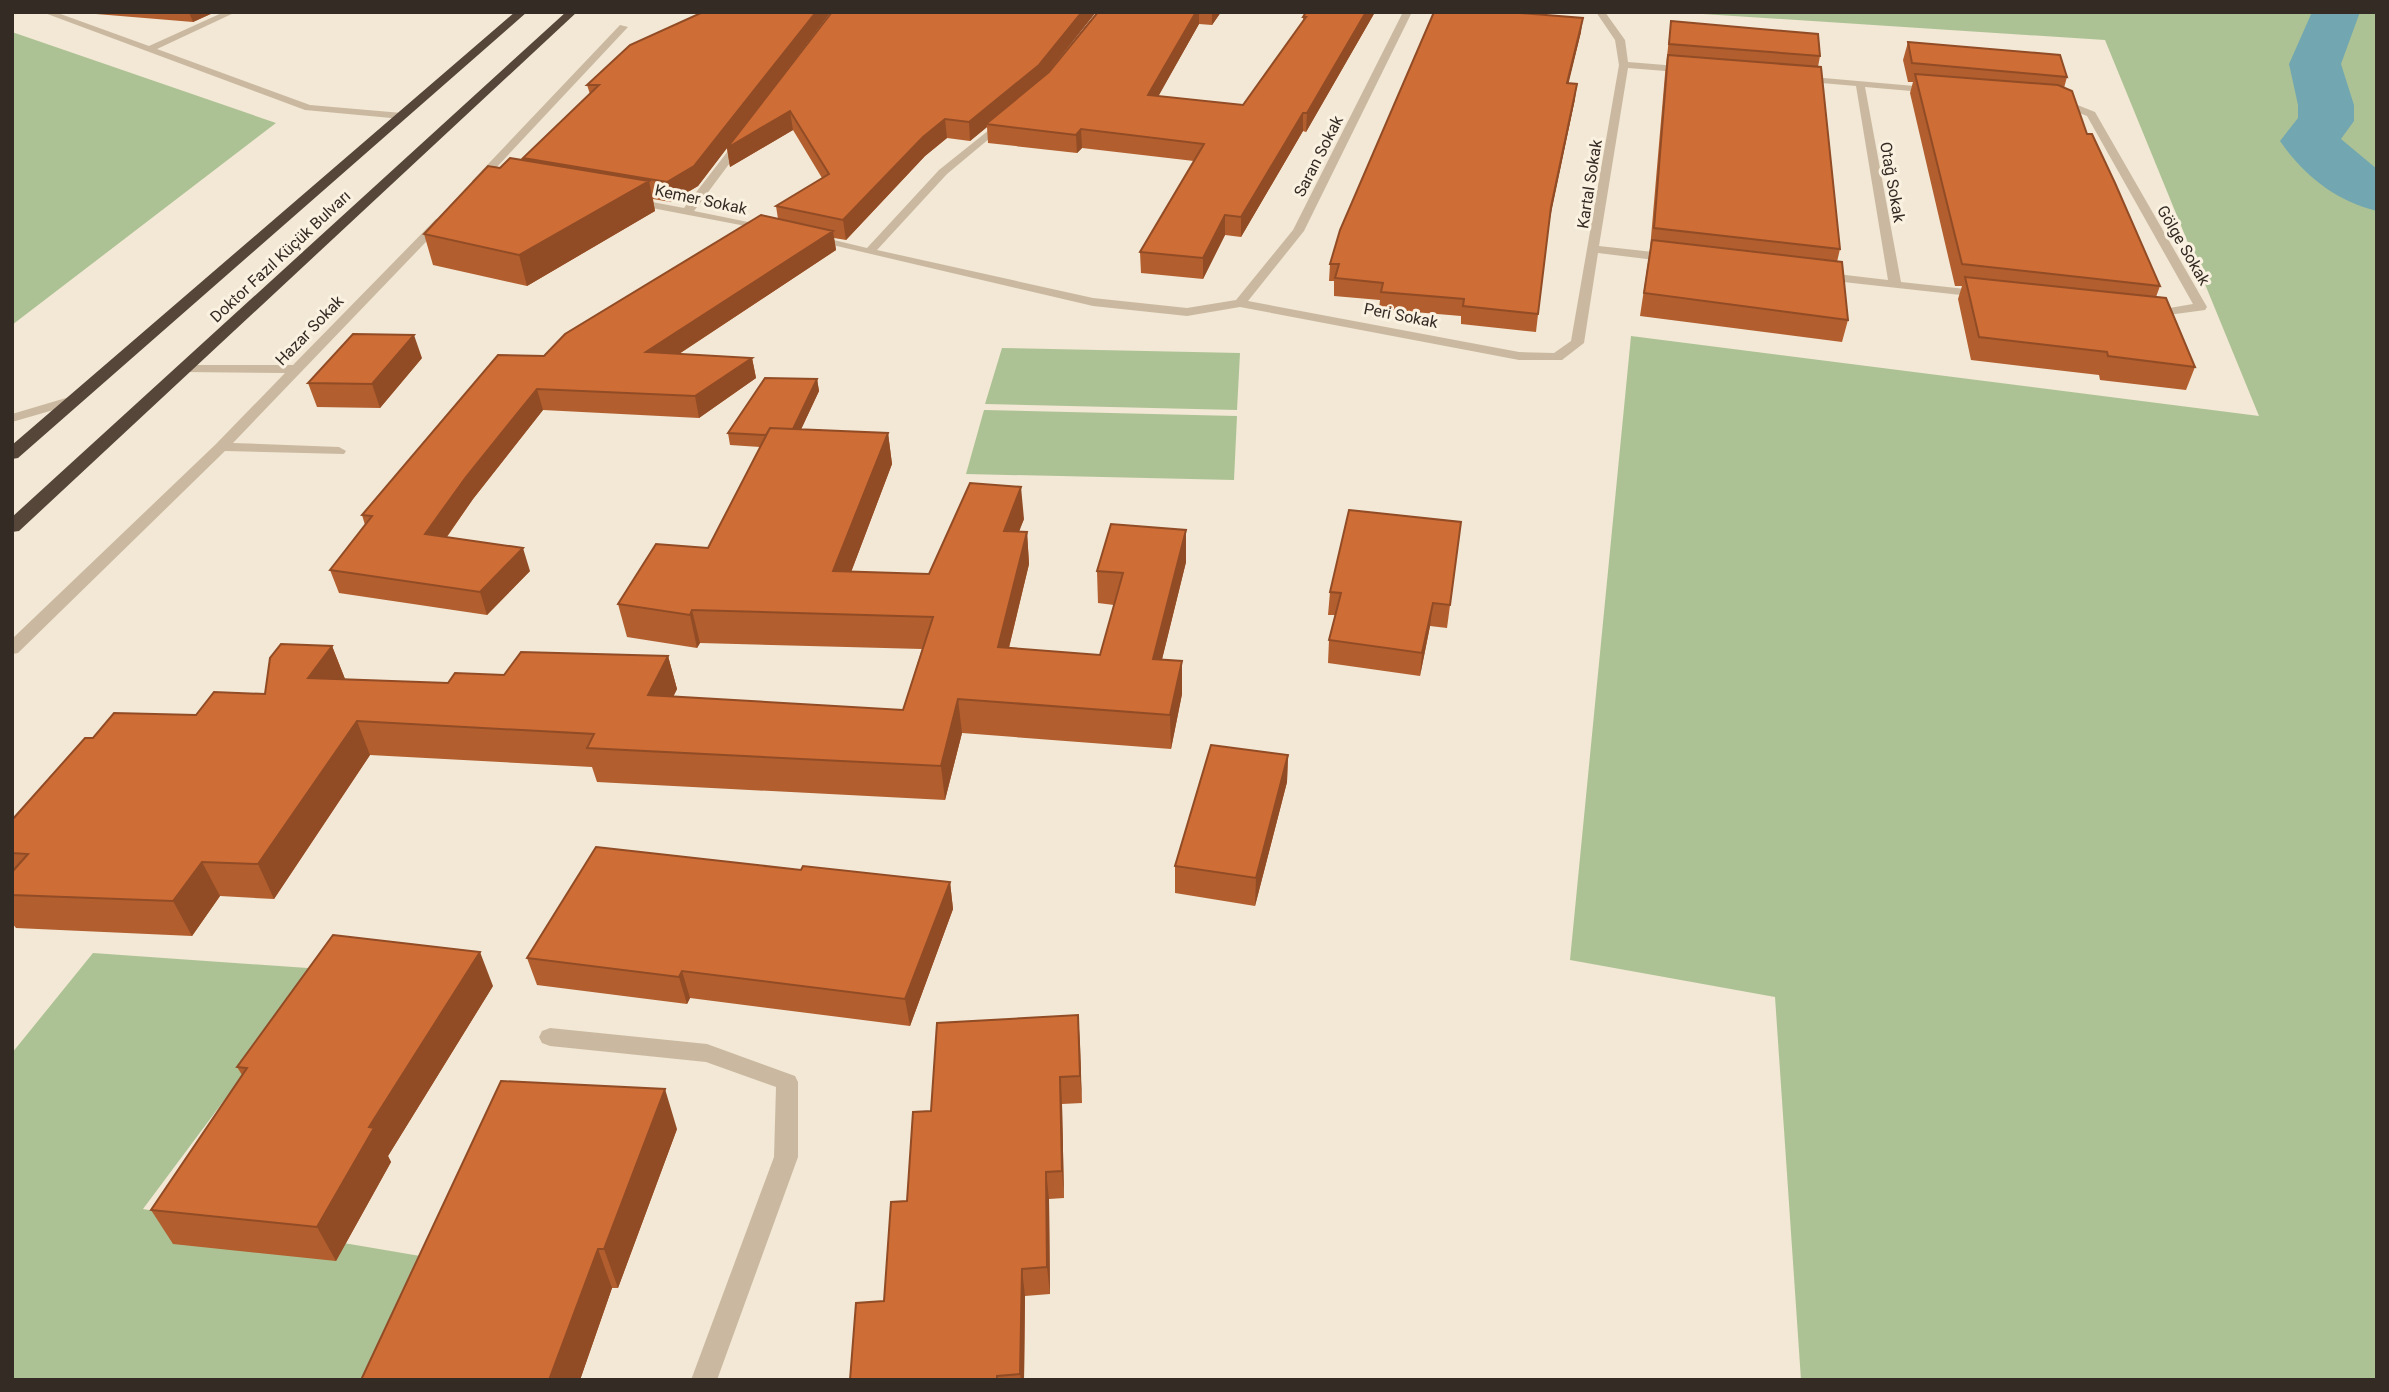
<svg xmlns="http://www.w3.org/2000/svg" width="2389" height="1392" viewBox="0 0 2389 1392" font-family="Roboto,sans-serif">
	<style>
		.green { fill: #adc294 }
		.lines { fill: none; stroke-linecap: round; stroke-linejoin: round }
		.river { fill: #72a7b1; fill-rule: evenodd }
		.street { fill: #cab9a0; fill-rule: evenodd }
		.highway { fill: #56463a; fill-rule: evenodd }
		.wall { fill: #b25e2e }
		.shaded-wall { fill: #914c26 }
		.building { fill: #cf6d36; stroke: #914c26; stroke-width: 2 }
		.labels { text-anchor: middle; stroke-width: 6; stroke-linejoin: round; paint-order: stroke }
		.far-street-label { font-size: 16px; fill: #342b24; stroke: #faf1e1 }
	</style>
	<rect width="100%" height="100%" fill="#f2e8d5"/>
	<!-- green -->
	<path class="green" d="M1672 12H2377V1380H1801L1775 997 1570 960 1631 336 2259 416 2105 40Z
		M12 32 276 123 12 325Z
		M1002 348 1240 353 1237 410 985 404Z
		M984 410 1237 416 1234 480 966 474Z
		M93 953 322 969 143 1209 426 1257 365 1380H12V1053Z"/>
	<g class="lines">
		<!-- river -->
		<path class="river" d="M2312 12H2360L2341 64 2354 105V121L2341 139 2377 169V211C2336 201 2304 176 2280 141L2298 118V105L2289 64Z"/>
		<!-- street -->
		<path class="street" d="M42 12H55L149 46 224 12H236L157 49 310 105 402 113 407 116 402 119 305 110Z
			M1403 12H1412L1304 231 1248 301 1519 352 1554 353 1571 341 1619 65 1615 40 1596 12H1605L1625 40 1628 62 1690 67 1695 70 1690 73 1628 68 1599 246 1671 254 1677 258 1671 262 1598 253 1584 343 1562 360H1519L1240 307 1187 316 1093 306 807 239 813 235 867 248 939 170 1004 118 1009 121 1008 123 947 174 877 250 1093 298 1187 308 1236 300 1293 230Z
			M620 25 628 27 480 185H472V181Z
			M1801 76 1937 88V92L1934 93 1865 87 1901 282 1984 291 1990 295 1988 298 1816 279 1814 276 1820 272 1888 280 1856 86 1798 81 1796 79Z
			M2052 98H2060L2095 112 2207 307 2205 310 2146 318V312L2193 304 2087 116 2052 102Z
			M738 138 747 140 694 211 772 227V231L631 204 625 201 631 198 684 208Z
			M436 219 446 221 233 443 339 447 346 451 344 454 225 451 18 653 12 654V639L216 444 285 373 185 372 180 371V365H293Z
			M76 395 83 399 81 402 12 422V414Z
			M550 1028 707 1044 795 1076 798 1082V1157L717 1380H691L774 1157 776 1087 706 1062 550 1046 542 1043 539 1037 542 1031Z"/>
		<!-- highway -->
		<path class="highway" d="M515 12H527L18 458 12 459V445Z
			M566 12H577L19 531 12 532V517Z"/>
	</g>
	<!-- wall -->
	<path class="wall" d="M72 12H215L193 22Z
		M832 12H1096L1047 74 1098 12H1221L1212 25 1199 24 1158 96 1243 105 1303 22V17L1306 12H1375L1306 132 1303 131 1241 237 1225 235 1203 279 1141 273 1140 252 1194 161 1082 148 1077 153 988 143 987 127 970 141 947 138 925 156 846 240 834 238 836 250 679 354 752 358 756 378 699 418 543 410 473 499 447 537 530 571 487 615 339 593 330 570 365 525 362 515 544 356 778 219 776 206 822 178 793 130 730 167 727 148 698 186 671 202 653 199 655 211 527 286 433 265 424 234 500 168 524 160 523 158 590 94 587 85 630 45 756 110Z
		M1671 21 1820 56 1818 67 1840 249 1837 262 1848 320 1842 342 1640 316 1650 249 1665 74Z
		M1581 32 1568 83 1575 99 1549 220 1536 332 1461 324V316L1379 309 1380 300 1334 296V281H1329L1330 264Z
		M1908 42 2067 77 2064 88 2087 134 2160 286 2156 297 2195 367 2186 390 2100 380 2099 375 1971 360 1958 299 1962 286H1955L1910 93 1913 82H1908L1903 60Z
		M422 358 380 408 317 407 308 383Z
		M817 379 819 391 801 429 888 433 892 464 851 572 929 574 1024 519 1018 532H1027L1029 564 1009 648 1100 655 1114 605 1098 603 1097 571 1186 562 1162 659 1182 694 1171 749 962 733 945 800 597 782 592 767 370 755 274 899 220 896 192 936 16 928 12 923V820L93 738 196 715 265 694 332 646 345 679 448 683 504 675 668 656 677 689 673 697 903 710 922 649 700 643 697 648 627 637 618 604 708 548 760 447 730 445 728 433Z
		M1461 522 1447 628 1430 626 1420 676 1328 663 1329 640 1335 615H1328L1330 592Z
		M1288 755 1287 782 1255 906 1175 893V866Z
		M801 870 950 882 953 909 910 1026 690 998 687 1004 537 985 527 958Z
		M493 986 388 1156 391 1162 336 1261 173 1244 151 1210 242 1075 237 1067Z
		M1078 1015 1082 1103 1062 1104 1064 1198 1049 1199 1050 1294 1025 1296 1024 1380H850L884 1301 907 1201 931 1111Z
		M677 1129 618 1288H612L580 1380H361Z"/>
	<!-- shaded-wall -->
	<path class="shaded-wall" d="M189 12H215L193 22Z
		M816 12H831L728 147 790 111 793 130 730 167 727 148 698 186 671 202 667 182Z
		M1082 12H1096L1040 82 986 124 987 127 970 141 969 122Z
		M1196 12H1199V24L1149 113 1148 95Z
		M1212 12H1221L1212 25Z
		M1366 12H1375L1306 132 1307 113Z
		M1583 18 1581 32 1565 98 1567 83Z
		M1577 84 1575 99 1549 223 1551 207Z
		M1303 113V131L1241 237V217Z
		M945 119 947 138 925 156 846 240 843 220 923 137Z
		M1081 129 1082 148 1077 153 1076 135Z
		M649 181 655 211 527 286 519 255Z
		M1225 215V235L1203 279V258Z
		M833 231 836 250 650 373 646 352Z
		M414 335 422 358 380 408 372 384Z
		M752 358 756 378 699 418 695 396Z
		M817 379 819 391 792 449 789 437Z
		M537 389 543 410 473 499 433 556 425 534 466 477Z
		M888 433 892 464 839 604 833 571Z
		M1021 487 1024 519 1007 563 1004 531Z
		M1186 530V562L1154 692 1153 659Z
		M1027 532 1029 564 1001 680 998 647Z
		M523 548 530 571 487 615 480 592Z
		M1433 603 1430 626 1420 676 1422 653Z
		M692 610 700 643 697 648 690 615Z
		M332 646 345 679 322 711 308 678Z
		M668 656 677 689 657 729 648 695Z
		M1182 661V694L1171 749 1170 715Z
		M958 699 962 733 945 800 941 766Z
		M357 721 370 755 274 899 258 864Z
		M1288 755 1287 782 1255 906 1256 878Z
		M202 862 220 896 192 936 173 901Z
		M950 882 953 909 910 1026 905 999Z
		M480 952 493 986 388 1156 391 1162 336 1261 317 1227 369 1127Z
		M682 971 690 998 687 1004 679 977Z
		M1078 1015 1080 1043 1082 1103 1080 1076Z
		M1060 1077 1062 1104 1064 1198 1062 1171Z
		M665 1089 677 1129 618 1288 604 1249Z
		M1046 1172 1049 1199 1050 1294 1047 1267Z
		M598 1249 612 1288 580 1380H549Z
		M1022 1269 1025 1296 1024 1380H1021L1020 1374Z"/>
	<!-- building -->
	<path class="building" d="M703 12H816L694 166 667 182 523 158 599 85H587L630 45Z
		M832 12H1082L1039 65 969 122 945 119 923 137 843 220 776 206 829 174 790 111 727 148Z
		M1098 12H1196L1148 95 1243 105 1306 17H1303L1306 12H1366L1307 113H1303L1241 217 1225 215 1203 258 1140 252 1204 144 1081 129 1076 135 986 124 1049 72Z
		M1434 12H1507L1583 18 1567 83 1577 84 1551 207 1538 314 1463 306 1464 299 1381 292 1383 283 1335 278 1339 264H1330L1340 230Z
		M1671 21 1818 34 1820 56 1669 44Z
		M1908 42 2060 55 2067 77 1912 63Z
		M1668 55 1821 67 1840 249 1654 228Z
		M1915 74 2058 85 2072 91 2087 134H2092L2115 183 2160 286 1962 264Z
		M510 158 649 181 519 255 424 234 488 166 500 168Z
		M761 215 833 231 646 352 752 358 695 396 537 389 466 477 425 534 523 548 480 592 330 570 372 516 362 515 498 355 544 356 565 334Z
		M1652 240 1842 262 1848 320 1644 293Z
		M1965 277 2166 298 2195 367 2108 356 2107 352 1979 337Z
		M353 334 414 335 372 384 308 383Z
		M765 378 817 379 793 429 770 428 766 435 728 433Z
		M770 428 888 433 833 571 929 574 970 483 1021 487 1004 531 1027 532 998 647 1100 655 1123 573 1097 571 1111 524 1186 530 1153 659 1182 661 1170 715 958 699 941 766 587 748 594 734 357 721 258 864 202 862 173 901 12 895V872L28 854 12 853V820L85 738H93L114 713 196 715 214 692 265 694 270 658 281 644 332 646 308 678 448 683 455 673 504 675 521 652 668 656 648 695 903 710 933 617 692 610 690 615 618 604 656 544 708 548Z
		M1349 510 1461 522 1450 605 1433 603 1422 653 1329 640 1341 593 1330 592Z
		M1211 745 1288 755 1256 878 1175 866Z
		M596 847 801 870 803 866 950 882 905 999 682 971 679 977 527 958Z
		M333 935 480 952 369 1127 374 1128 317 1227 151 1210 247 1068 237 1067Z
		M1078 1015 1080 1076 1060 1077 1062 1171 1046 1172 1047 1267 1022 1269 1020 1374 997 1376V1380H850L856 1303 884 1301 891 1202 907 1201 913 1112 931 1111 937 1023Z
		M501 1081 665 1089 604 1249H598L549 1380H361Z"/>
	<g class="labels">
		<!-- far-street labels -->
		<g class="far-street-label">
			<text transform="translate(1318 156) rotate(-63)" y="6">Saran Sokak</text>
			<text transform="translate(1893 182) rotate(80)" y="6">Otağ Sokak</text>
			<text transform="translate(1589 184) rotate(-81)" y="6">Kartal Sokak</text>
			<text transform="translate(701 199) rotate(12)" y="6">Kemer Sokak</text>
			<text transform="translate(2184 245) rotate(60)" y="6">Gölge Sokak</text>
			<text transform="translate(280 256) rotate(-43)" y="6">Doktor Fazıl Küçük Bulvarı</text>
			<text transform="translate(1401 315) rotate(11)" y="6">Peri Sokak</text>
			<text transform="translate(309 330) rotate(-46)" y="6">Hazar Sokak</text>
		</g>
	</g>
	<!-- border -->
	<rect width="2389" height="1392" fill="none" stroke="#342b24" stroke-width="28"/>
</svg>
